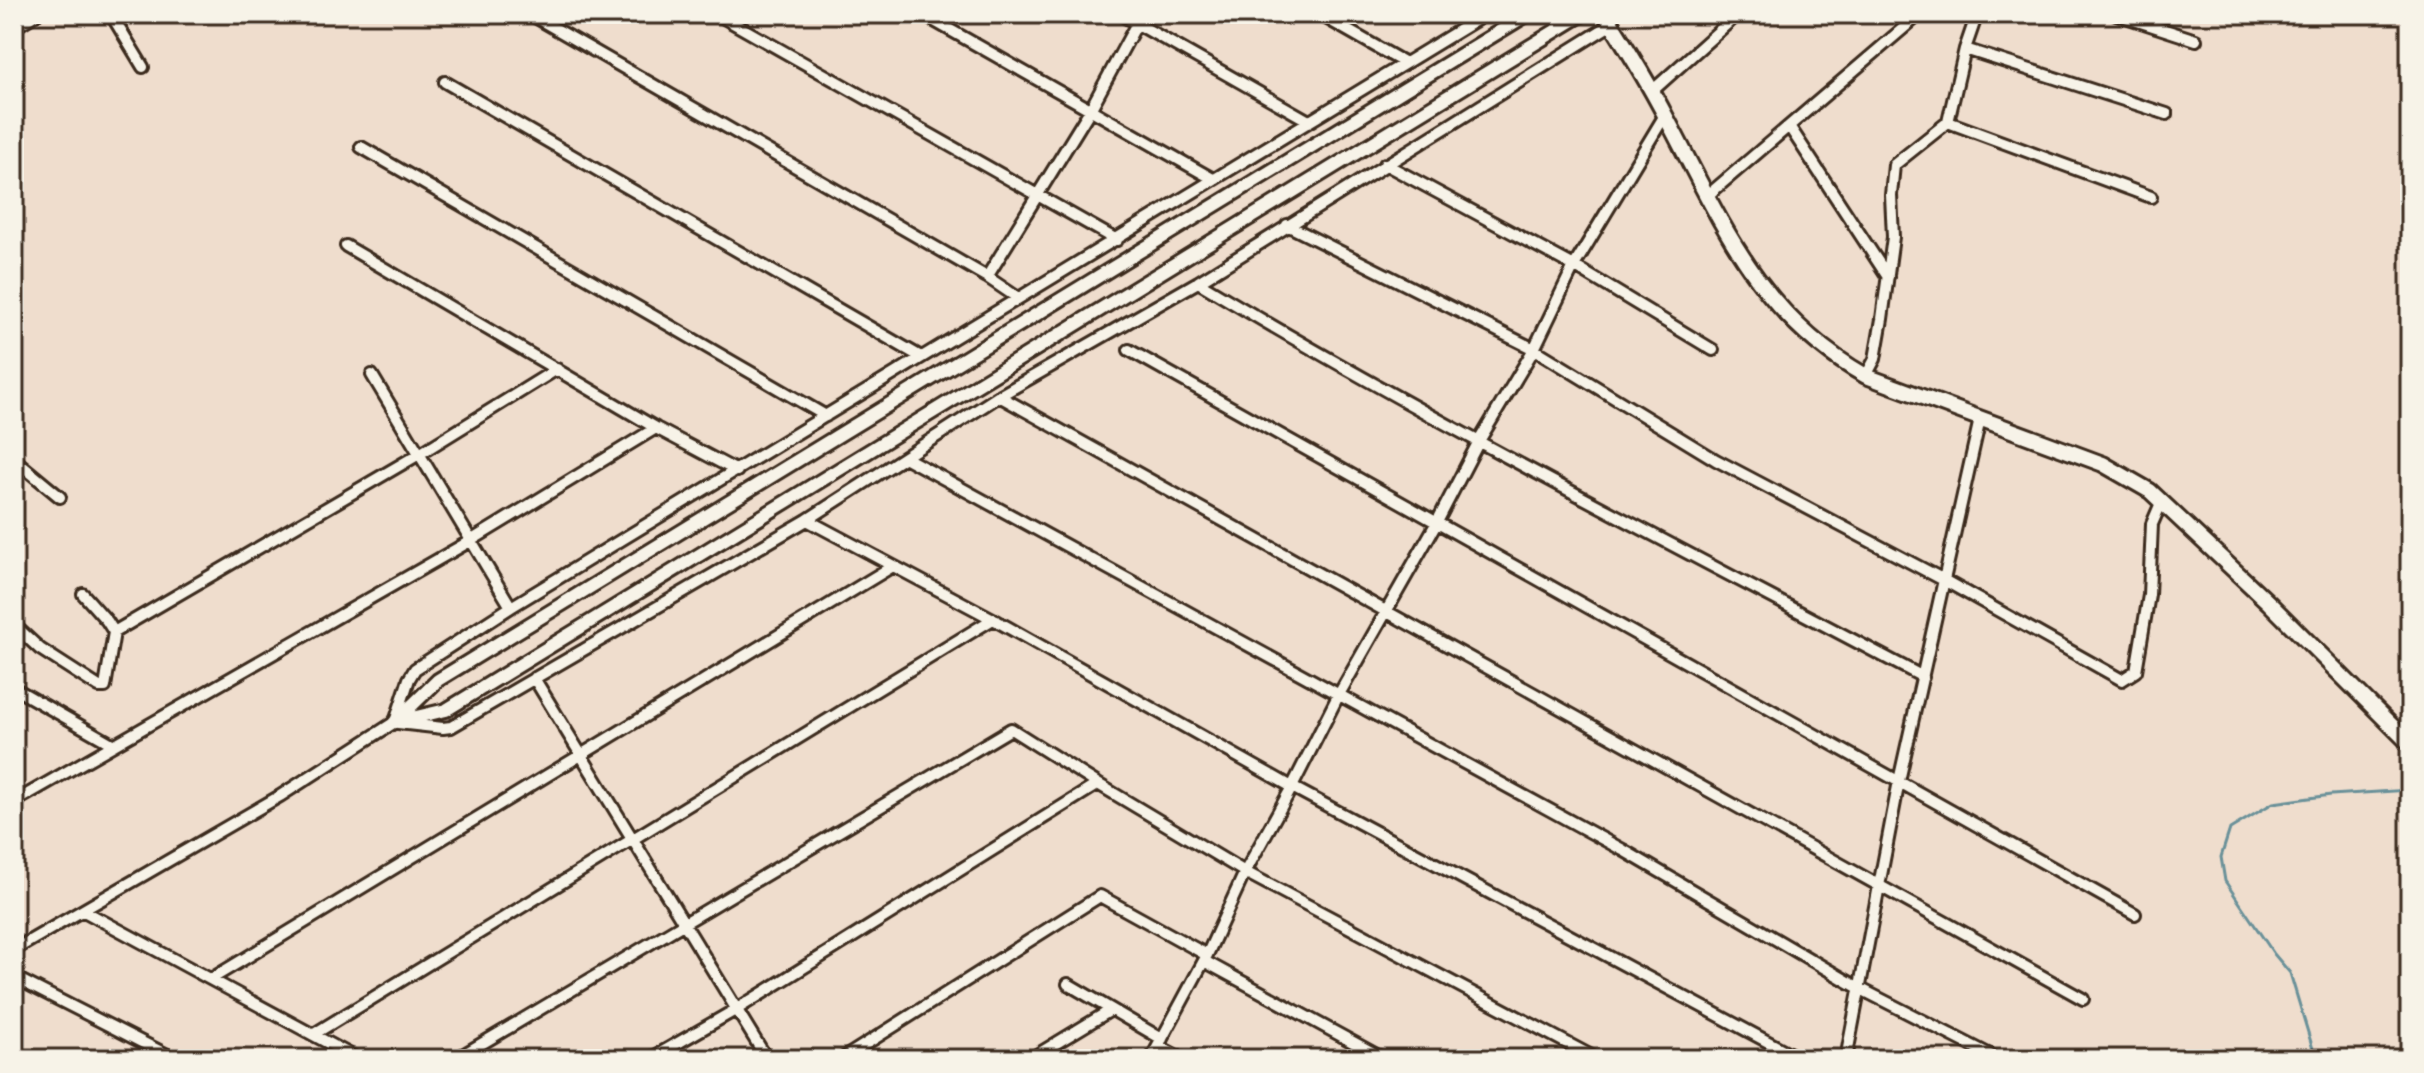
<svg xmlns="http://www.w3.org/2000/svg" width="2424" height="1073" viewBox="0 0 2424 1073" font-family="Mali,sans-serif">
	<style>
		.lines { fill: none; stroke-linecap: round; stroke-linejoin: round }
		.stream { stroke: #6b9199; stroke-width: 3 }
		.minor-casing { stroke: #3b2a1e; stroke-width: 16 }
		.tertiary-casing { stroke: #3b2a1e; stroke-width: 18 }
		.secondary-casing { stroke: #3b2a1e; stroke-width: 20 }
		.minor { stroke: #f7f3e8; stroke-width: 10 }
		.tertiary { stroke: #f7f3e8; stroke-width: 12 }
		.secondary { stroke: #f7f3e8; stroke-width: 14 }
	</style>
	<rect width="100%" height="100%" fill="#efddcd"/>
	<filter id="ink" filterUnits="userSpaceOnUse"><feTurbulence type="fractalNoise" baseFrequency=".0125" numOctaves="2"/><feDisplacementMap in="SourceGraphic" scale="16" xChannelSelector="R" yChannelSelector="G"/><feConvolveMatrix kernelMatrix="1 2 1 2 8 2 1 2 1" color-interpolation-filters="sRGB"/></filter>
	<g filter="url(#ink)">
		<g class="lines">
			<!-- stream -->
			<path class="stream" d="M2316 1059 2290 973 2274 954 2225 881 2221 857 2230 829 2273 803 2331 795 2410 790"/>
			<defs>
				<path id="minor" d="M111 14 143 67
					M530 14 987 277 1018 298
					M717 14 1117 240
					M922 14 1213 179
					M1120 14 1309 121
					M1319 14 1405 63
					M2116 14 2196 40
					M14 28 36 14
					M1965 49 2167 114
					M445 82 921 357
					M1651 92 1738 14
					M1948 122 2151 197
					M1789 126 1888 277
					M361 147 826 416
					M1385 164 1574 266 1713 350
					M1707 196 1920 14
					M1287 225 1534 349 1716 460 1942 579 2122 680 2136 671 2149 595 2152 524 2161 503
					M346 246 656 428 737 471
					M987 277 1090 110 1142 14
					M1198 282C1434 424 1680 548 1923 677
					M1129 350 2135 914
					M372 375 511 607
					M1866 376 1875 359 1882 319 1893 237 1891 195 1894 165 1948 122 1965 49 1977 14
					M999 396 2083 999
					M906 458 1623 850 1859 988 1998 1059
					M14 459 60 497
					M807 520 993 619 1292 787 1800 1059
					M14 625 40 649 99 687H105L114 632 107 621 83 594
					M114 632 421 453 557 369
					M534 678 767 1059
					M14 688 114 745
					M398 723 443 728 451 727 807 520 999 396 1198 282 1612 24
					M14 802 472 540 656 428
					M84 911 358 1059
					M14 950 280 796 395 722 409 679 415 669 511 607 1486 14
					M1204 961 1384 1059
					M14 977 175 1059
					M211 979 893 566
					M1068 984 1162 1039
					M314 1034 993 619
					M1158 1046 1183 1059
					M456 1059 1011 729 1098 784 1245 872 1597 1059
					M650 1059 737 1009 1098 784
					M842 1059 1100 896 1207 955
					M1030 1059 1111 1010
					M1151 1059 1207 955 1245 872 1292 787 1338 696 1436 524 1479 441 1534 349 1574 266 1665 115
					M1846 1059 1899 781 1980 419"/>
				<path id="tertiary" d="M395 722 446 710 1583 14
					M395 722 438 680 1528 14"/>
				<path id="secondary" d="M1605 14C1627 48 1649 84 1667 119 1722 223 1759 316 1866 376L2103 464 2150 491 2269 603 2410 744"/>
			</defs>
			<!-- minor casing -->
			<use href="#minor" class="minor-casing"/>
			<!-- tertiary casing -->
			<use href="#tertiary" class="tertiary-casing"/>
			<!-- secondary casing -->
			<use href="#secondary" class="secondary-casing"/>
			<!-- minor -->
			<use href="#minor" class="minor"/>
			<!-- tertiary -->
			<use href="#tertiary" class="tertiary"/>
			<!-- secondary -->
			<use href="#secondary" class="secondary"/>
		</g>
	</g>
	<!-- margin -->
	<rect width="2424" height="1073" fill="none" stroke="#f7f3e8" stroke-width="48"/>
	<rect x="24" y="24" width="2376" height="1025" fill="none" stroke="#3b2a1e" stroke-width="3" filter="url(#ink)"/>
</svg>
